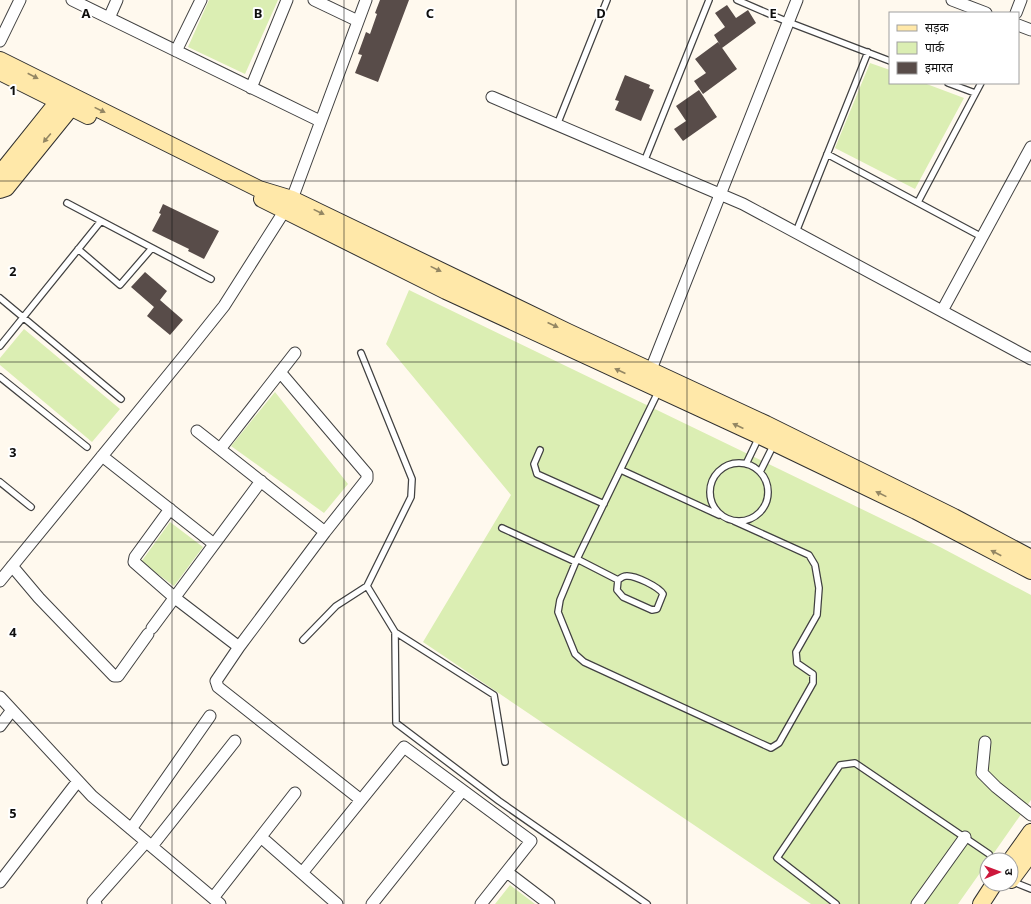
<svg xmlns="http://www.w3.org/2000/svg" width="1031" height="904" viewBox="0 0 1031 904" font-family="Georgia,'Noto Sans Devanagari',serif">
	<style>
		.green { fill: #dbeeb3 }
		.building { fill: #584c49 }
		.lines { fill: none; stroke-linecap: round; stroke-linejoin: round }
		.lane-casing { stroke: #414141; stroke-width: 8 }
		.street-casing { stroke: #414141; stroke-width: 13 }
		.secondary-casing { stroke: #303030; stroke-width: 18 }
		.lane { stroke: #fff; stroke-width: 5.5 }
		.street { stroke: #fff; stroke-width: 11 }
		.secondary { stroke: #ffe8a9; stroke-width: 16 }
		.oneway { fill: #938663 }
		.grid { fill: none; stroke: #0e0e0e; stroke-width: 1; stroke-opacity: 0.55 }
		.grid-label { font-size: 13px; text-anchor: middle; font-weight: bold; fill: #0e0e0e; stroke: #fff; stroke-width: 4; stroke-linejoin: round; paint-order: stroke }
	</style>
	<rect width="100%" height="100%" fill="#fff9ee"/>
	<!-- green -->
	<path class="green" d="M209 0H278L245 74 188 47Z
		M870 63 890 70V83H924L964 98 915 189 835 148Z
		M409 290 940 547 1031 595V800L989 860H987V863L958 904H811L423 642 511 495 386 344Z
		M24 329 120 409 92 442 0 365V358Z
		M275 392 348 484 324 513 231 446Z
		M170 522 203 547 174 586 141 562Z
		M510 885 535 904H495Z"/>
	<!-- building -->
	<path class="building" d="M380 0H409L378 82 355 73 362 55 358 54 366 32 370 34 377 14 375 13Z
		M727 5 736 18 748 10 756 23 722 48 714 35 725 27 715 13Z
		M718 42 737 69 703 94 694 81 706 73 695 59Z
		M625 75 650 85 649 88 654 90 641 121 615 110 619 101 615 100Z
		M699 90 717 117 683 141 674 129 686 121 676 106Z
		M163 204 219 231 204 259 188 251 189 249 152 231 161 214 159 213Z
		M145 272 167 291 160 300 183 320 170 335 147 316 154 307 131 287Z"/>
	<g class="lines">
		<defs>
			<path id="lane" d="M737 0 788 22 890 61
				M948 83 975 93
				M557 125 607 0
				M827 154 982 237
				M644 162 709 0
				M918 202 981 83
				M67 203 211 279
				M796 232 868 52
				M78 249 120 285 152 248
				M0 298 121 399
				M0 346 101 221
				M0 377 87 447
				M659 390 577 559 560 600 558 612 562 622 575 654 584 662 771 748 779 743 813 683V674L797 663 796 652 817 615 819 588 815 565 809 555 734 521
				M540 450 534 464 537 474 604 504
				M710 492a29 29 0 1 1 58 0a29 29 0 1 1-58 0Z
				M746 464 759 437
				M621 470 719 515
				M760 472 774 444
				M0 482 31 507
				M502 528 576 562
				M577 559 618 580C621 578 623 576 626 576 635 575 659 587 663 594L657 609 652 610 623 597 617 590 618 580
				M367 586 395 632 396 723 499 801 647 904
				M395 632 494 695 505 762
				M303 640 336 606 367 586 411 497 412 479 361 353
				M1011 881 1031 889
				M836 904 777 858 840 765 855 763 989 854"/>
			<path id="street" d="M72 0 320 121
				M314 0 358 21
				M952 0 986 13
				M1016 13 1021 0
				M109 18 117 0
				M1018 25 1031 30
				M0 41 20 0
				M176 51 201 0
				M251 88 287 0
				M492 97 743 204 1031 359
				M942 311 1031 147
				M280 372 367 474V479L325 532 239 647 216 681 218 687 361 800
				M648 377 797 0
				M197 431 325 532
				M220 449 295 353
				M102 456 214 544
				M170 509 135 557 134 562 175 598 239 647
				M12 566 39 598 114 676H118L148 634
				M0 581 188 351 224 306 292 199 366 0
				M152 628 261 481
				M0 697 92 796 220 904
				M0 726 12 710
				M985 742 982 773 996 787 1031 815
				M131 829 210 716
				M261 837 337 904
				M152 846 235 741
				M507 872 549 904
				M302 873 404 747 531 841 481 904
				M0 882 78 781
				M213 898 295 793
				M96 904 93 902 146 842
				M372 904 462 791
				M917 904 965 837"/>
			<path id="secondary" d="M0 60 259 189 292 199 568 332 766 424 954 517 1031 558
				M0 72 88 116
				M0 174 64 94
				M0 190 6 188 78 99
				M262 199 446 291 760 436 916 511 1031 571
				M1011 860 1031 832
				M1011 880 1031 853
				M981 904 994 884"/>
		</defs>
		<!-- lane casing -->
		<use href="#lane" class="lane-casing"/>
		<!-- street casing -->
		<use href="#street" class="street-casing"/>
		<!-- secondary casing -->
		<use href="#secondary" class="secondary-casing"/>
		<!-- lane -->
		<use href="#lane" class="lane"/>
		<!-- street -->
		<use href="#street" class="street"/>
		<!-- secondary -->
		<use href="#secondary" class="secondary"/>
	</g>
	<!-- one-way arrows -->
	<defs><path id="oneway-solid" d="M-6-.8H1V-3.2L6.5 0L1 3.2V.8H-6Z"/></defs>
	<g class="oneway">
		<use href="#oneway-solid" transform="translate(33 76) rotate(27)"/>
		<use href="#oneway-solid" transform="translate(100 110) rotate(26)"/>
		<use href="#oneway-solid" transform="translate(47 138) rotate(130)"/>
		<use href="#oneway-solid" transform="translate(319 212) rotate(26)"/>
		<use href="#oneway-solid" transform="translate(436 269) rotate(26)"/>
		<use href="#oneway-solid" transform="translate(553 325) rotate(25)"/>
		<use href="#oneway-solid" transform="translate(620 371) rotate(-155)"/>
		<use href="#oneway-solid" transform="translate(738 426) rotate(-155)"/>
		<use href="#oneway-solid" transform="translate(881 494) rotate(-154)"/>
		<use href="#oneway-solid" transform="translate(996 553) rotate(-152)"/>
	</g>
	<!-- grid -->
	<path class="grid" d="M172 0V904M344 0V904M516 0V904M687 0V904M859 0V904M0 181H1031M0 362H1031M0 542H1031M0 723H1031"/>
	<g class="grid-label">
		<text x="86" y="18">A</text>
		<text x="258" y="18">B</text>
		<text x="430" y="18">C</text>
		<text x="601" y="18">D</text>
		<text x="773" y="18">E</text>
		<text x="13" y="95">1</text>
		<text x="13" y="276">2</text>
		<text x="13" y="457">3</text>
		<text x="13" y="637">4</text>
		<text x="13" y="818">5</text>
	</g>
	<!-- legend -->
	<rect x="889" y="12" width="130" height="72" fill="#ffffff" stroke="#9f9f9f"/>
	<rect x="897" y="25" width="20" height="6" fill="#ffe8a9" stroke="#9f9f9f"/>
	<text x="925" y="32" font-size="12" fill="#0e0e0e">सड़क</text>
	<rect x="897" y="42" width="20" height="12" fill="#dbeeb3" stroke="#9f9f9f"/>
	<text x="925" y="52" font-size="12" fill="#0e0e0e">पार्क</text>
	<rect x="897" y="62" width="20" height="12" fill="#584c49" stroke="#9f9f9f"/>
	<text x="925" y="72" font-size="12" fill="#0e0e0e">इमारत</text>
	<!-- north arrow -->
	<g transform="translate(999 872) rotate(89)"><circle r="19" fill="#ffffff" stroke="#9f9f9f"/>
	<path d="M0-3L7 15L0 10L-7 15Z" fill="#cd173c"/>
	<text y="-6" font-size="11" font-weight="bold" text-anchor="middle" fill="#0e0e0e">उ</text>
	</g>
</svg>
